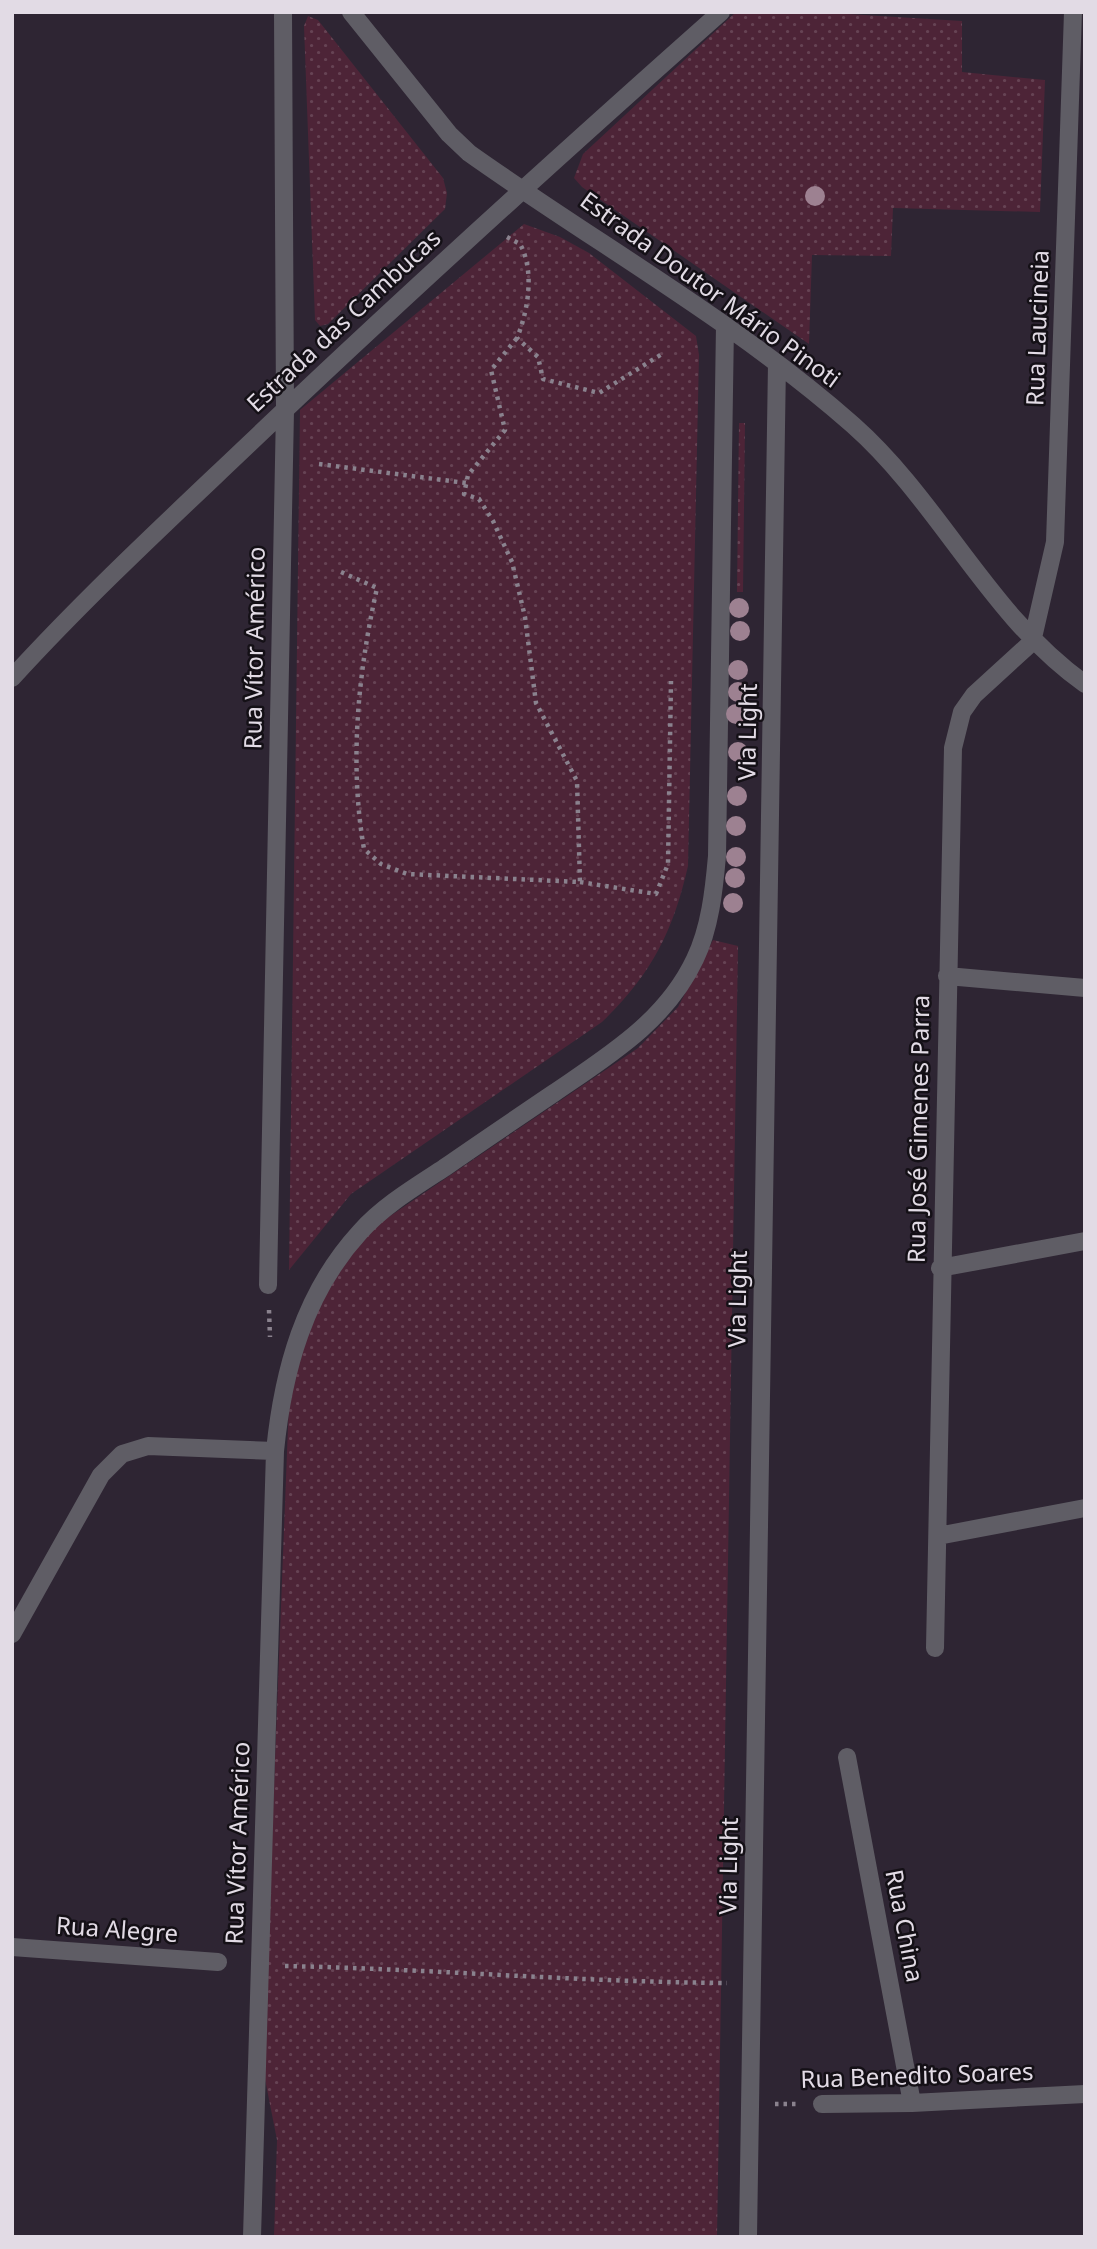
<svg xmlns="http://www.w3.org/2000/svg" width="1097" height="2249" viewBox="0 0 1097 2249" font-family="'Noto Sans',sans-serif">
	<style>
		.grass { fill: url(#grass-dots) }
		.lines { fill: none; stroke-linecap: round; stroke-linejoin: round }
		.path { stroke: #8a828e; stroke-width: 4.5; stroke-dasharray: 3.5 5; stroke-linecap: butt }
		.minor { stroke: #5f5d65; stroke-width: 18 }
		.tree { fill: #9d8191 }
		.labels { text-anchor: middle; stroke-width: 5; stroke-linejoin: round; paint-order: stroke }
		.street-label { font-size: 24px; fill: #e2dbe5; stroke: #141016 }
	</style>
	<defs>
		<pattern id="grass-dots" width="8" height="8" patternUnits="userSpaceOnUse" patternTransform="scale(1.75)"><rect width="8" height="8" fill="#4d2437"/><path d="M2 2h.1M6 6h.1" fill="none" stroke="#664354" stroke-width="1.8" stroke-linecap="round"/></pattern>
	</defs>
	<rect width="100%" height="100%" fill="#2e2533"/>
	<!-- grass -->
	<path class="grass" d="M736 12H815L962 21V72L1045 80 1040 212 893 208 891 256 812 255 809 344 582 187 574 178 583 154Z
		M308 16 318 20 443 178 447 193 445 209 328 324 320 326 315 320 304 26Z
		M524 224 560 237 589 253 696 336 699 355 688 866C673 932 651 975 602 1022L351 1194 289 1270 300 410Z
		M739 423H745L743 592H737Z
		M713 940 738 946 717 2237H274L277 2140 263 2069 290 1375 329 1280 368 1231 638 1048 678 1007Z"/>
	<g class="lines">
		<!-- path -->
		<path class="path" d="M507 237 520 244C535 271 528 311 517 338L538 357 543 379 599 393 662 354
			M319 464 466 483
			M341 572 377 588C358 673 349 763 364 849L381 864 407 874 580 882 577 781 536 703 525 617 512 562 493 521 479 499 464 494 468 475 505 430 491 370 517 338
			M580 882 656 894 668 864 671 681
			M269 1310 270 1337
			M285 1966C433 1969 580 1982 727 1983
			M775 2104H798"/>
		<!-- minor -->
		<path class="minor" d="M351 12 449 134 469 153C597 244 735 321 853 425 940 502 989 616 1085 684
			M12 678C87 596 168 521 249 444 403 297 561 154 721 12
			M947 976 1085 988
			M940 1268 1085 1241
			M268 1285 285 410 283 12
			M938 1536 1085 1508
			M12 1634 101 1475 122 1454 148 1446 275 1451
			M935 1648 953 748 962 712 974 695 1032 642 1055 542 1073 12
			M847 1757 912 2103
			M12 1947 218 1962
			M822 2104 912 2103 1085 2094
			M252 2237 275 1451C283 1371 304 1293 360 1232 383 1206 415 1187 444 1168 480 1143 517 1118 554 1093 608 1056 666 1021 695 959 710 928 714 890 717 856L725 325
			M748 2237 777 363"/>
	</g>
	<!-- trees -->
	<g class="tree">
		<circle cx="815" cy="196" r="10"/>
		<circle cx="739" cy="608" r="10"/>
		<circle cx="740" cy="631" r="10"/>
		<circle cx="738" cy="670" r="10"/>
		<circle cx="738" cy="692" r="10"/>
		<circle cx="736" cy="714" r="10"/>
		<circle cx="738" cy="752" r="10"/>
		<circle cx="737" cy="796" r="10"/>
		<circle cx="736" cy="826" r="10"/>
		<circle cx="736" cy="857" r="10"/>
		<circle cx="735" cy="878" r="10"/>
		<circle cx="733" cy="903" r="10"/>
	</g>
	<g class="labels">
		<!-- street labels -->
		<g class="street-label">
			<text transform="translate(710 290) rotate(36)" y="8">Estrada Doutor Mário Pinoti</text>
			<text transform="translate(344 321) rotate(-43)" y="8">Estrada das Cambucas</text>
			<text transform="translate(1038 328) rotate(-88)" y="8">Rua Laucineia</text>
			<text transform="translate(255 648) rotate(-89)" y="8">Rua Vítor Américo</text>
			<text transform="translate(748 732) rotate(-89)" y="8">Via Light</text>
			<text transform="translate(919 1129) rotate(-89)" y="8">Rua José Gimenes Parra</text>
			<text transform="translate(738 1299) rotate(-89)" y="8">Via Light</text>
			<text transform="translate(238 1843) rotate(-88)" y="8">Rua Vítor Américo</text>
			<text transform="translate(729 1866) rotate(-89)" y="8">Via Light</text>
			<text transform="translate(904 1926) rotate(79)" y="8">Rua China</text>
			<text transform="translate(117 1930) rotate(4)" y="8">Rua Alegre</text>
			<text transform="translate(917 2076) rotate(-2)" y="8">Rua Benedito Soares</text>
		</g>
	</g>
	<!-- border -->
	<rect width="1097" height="2249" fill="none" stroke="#e2dbe5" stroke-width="28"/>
</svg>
